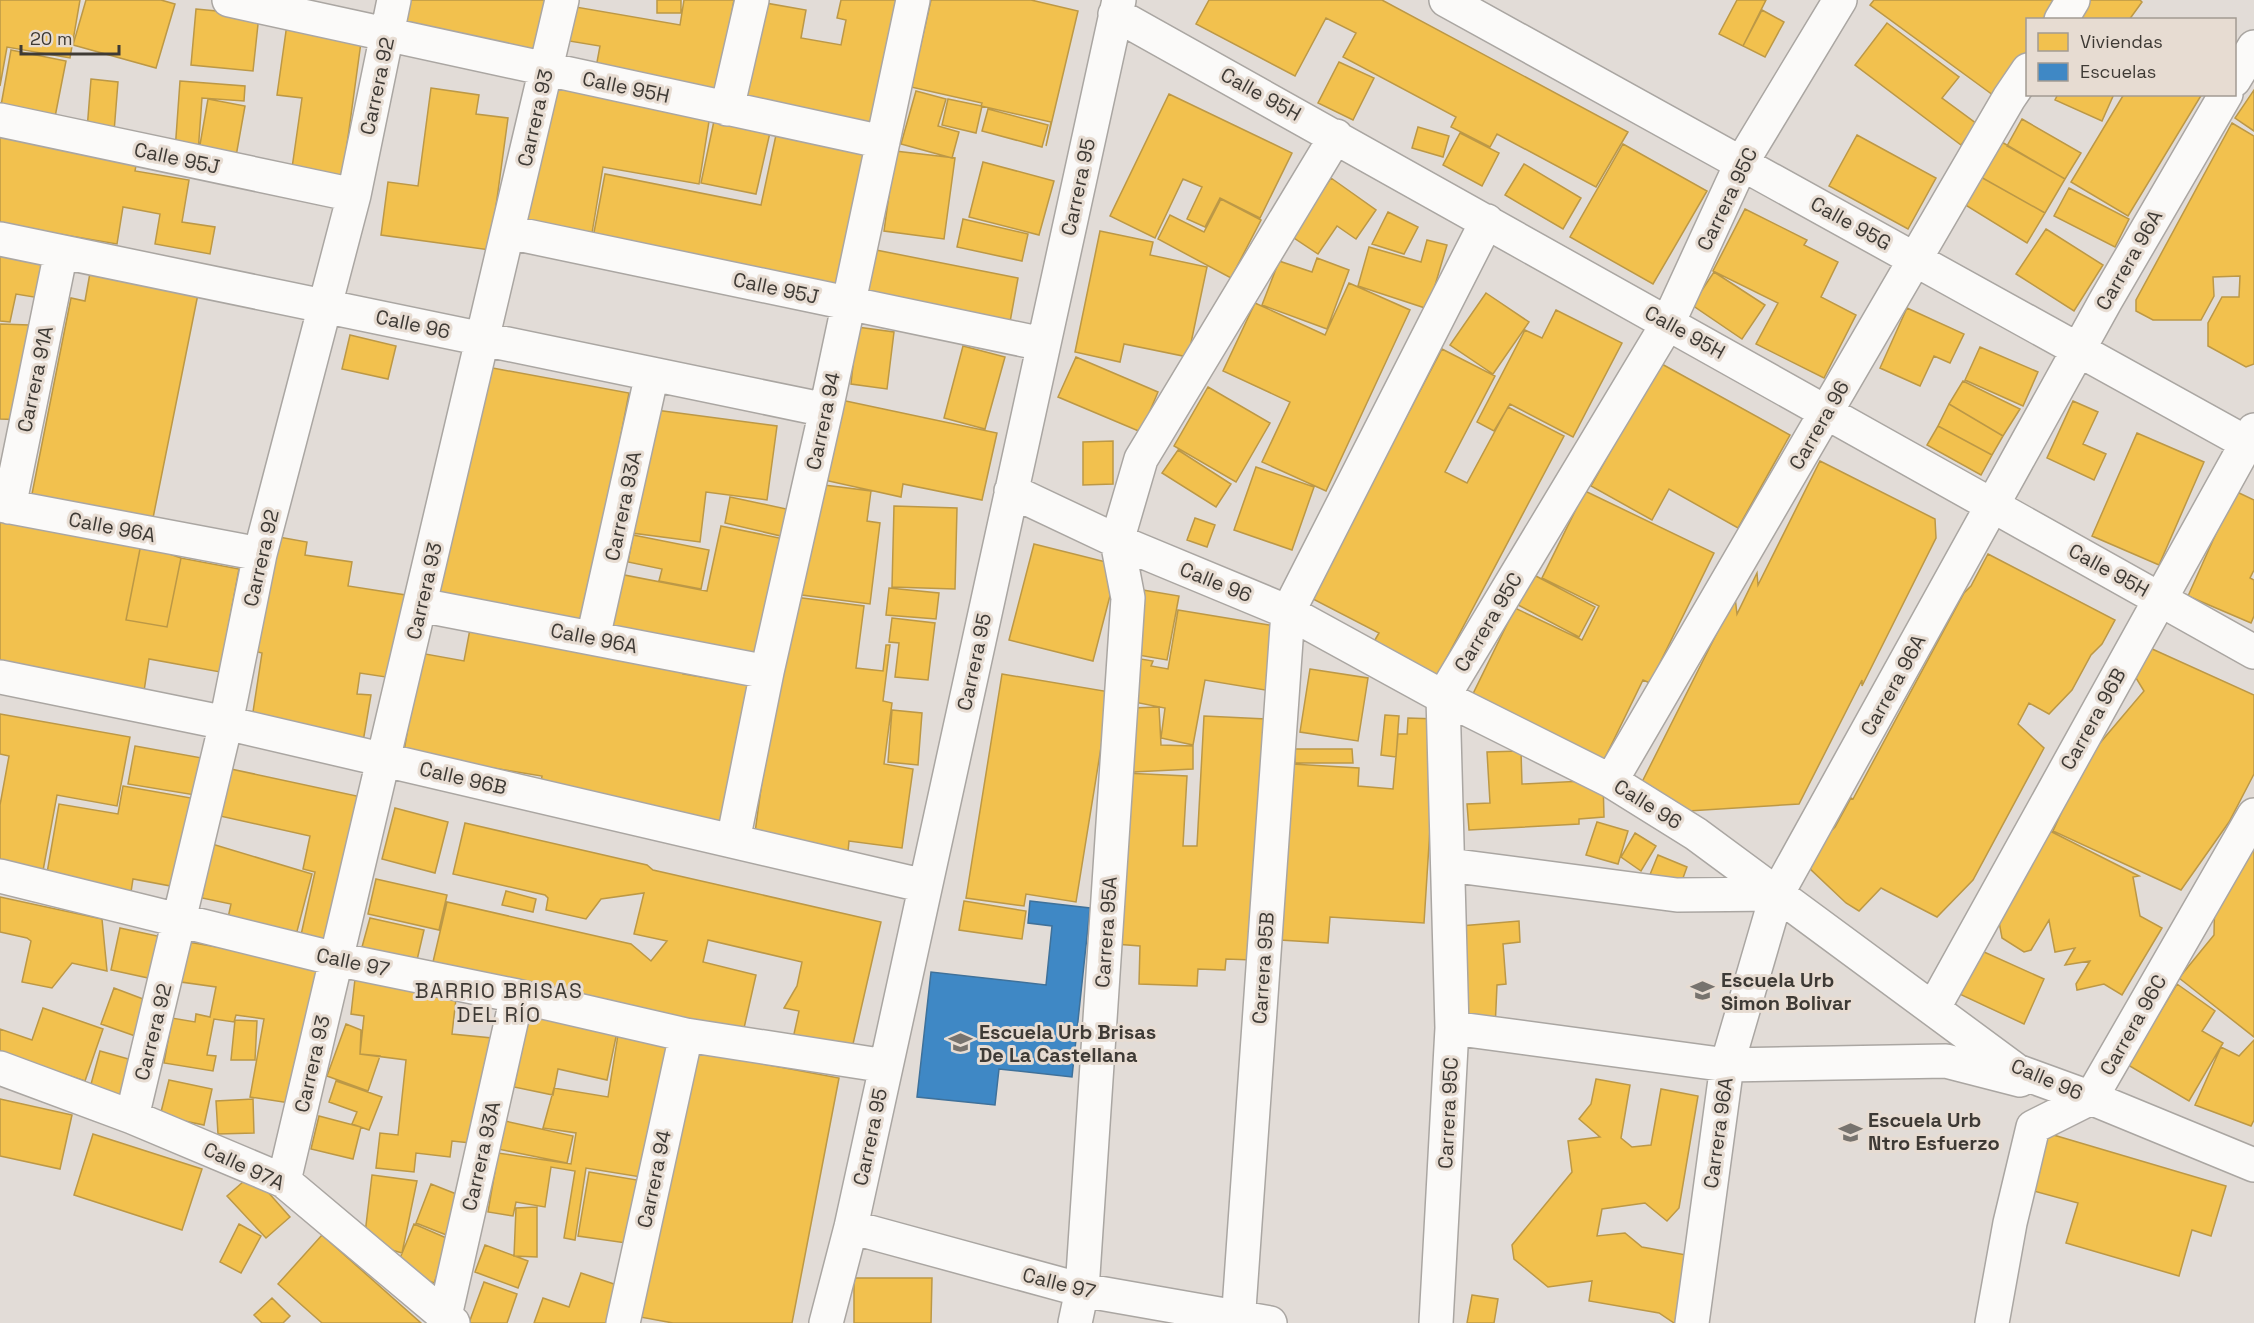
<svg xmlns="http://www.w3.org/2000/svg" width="2254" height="1323" viewBox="0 0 2254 1323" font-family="'Space Grotesk',sans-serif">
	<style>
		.homes { fill: #f2c14e; stroke: #bc9846; stroke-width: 1.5 }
		.schools { fill: #3f88c5; stroke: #3f719a; stroke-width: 1.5 }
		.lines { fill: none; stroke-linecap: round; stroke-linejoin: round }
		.street-casing { stroke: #aaa6a2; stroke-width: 36 }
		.street { stroke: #fbfaf9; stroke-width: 33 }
		.labels { text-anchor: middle; stroke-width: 6; stroke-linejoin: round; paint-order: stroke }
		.street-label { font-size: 20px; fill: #3e3a35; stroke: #e7dcd2 }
		.poi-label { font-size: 20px; font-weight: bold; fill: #3e3a35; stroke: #e7dcd2; text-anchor: start }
		.neighbourhood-label { font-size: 21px; letter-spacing: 1.5px; fill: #3e3a35; stroke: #e7dcd2 }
	</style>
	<rect width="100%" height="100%" fill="#e2dcd7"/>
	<!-- homes -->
	<path class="homes" d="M0 0H80L70 58 7 47 0 86Z
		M86 0H161L175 4 156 68 73 45Z
		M407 0H549L540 53 402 31Z
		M657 0H681V13H657Z
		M684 0H734L718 94 595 73 600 46 569 41 576 7 680 25Z
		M841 0H905L878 129 737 98 754 1 806 10 801 38 841 45 846 20 837 18Z
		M931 0H1031L1078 11 1046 146 1051 122 981 106 982 103 911 87Z
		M1209 0H1382L1628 132 1596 187 1497 134 1490 147 1451 127 1456 117 1343 57 1356 33 1326 18 1295 76 1196 24Z
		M1737 0H1766L1743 46 1719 34Z
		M1874 0H2061L2049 20H2028V52L1997 98 1870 5Z
		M2085 0H2140L2142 2 2129 20H2075Z
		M196 9 259 15 253 71 191 65Z
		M1762 10 1784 22 1765 57 1743 46Z
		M1887 23 1959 77 1942 98 1977 124 1961 145 1855 65Z
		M287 24 362 35 342 181 291 175 302 98 277 95Z
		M11 50 66 61 54 122 0 111Z
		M1339 62 1374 78 1353 120 1318 103Z
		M91 79 118 82 114 132 87 130Z
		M180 81 245 86 244 101 202 98 198 153 175 151Z
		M549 87 710 115 699 184 603 167 592 233 526 222Z
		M431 88 479 95 476 114 508 118 490 250 381 235 388 182 418 186Z
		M2254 90V131L2235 118Z
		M916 91 946 99 938 126 959 132 952 158 901 144Z
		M1169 94 1292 153 1260 218 1220 198 1205 227 1187 219 1202 187 1183 179 1155 238 1110 216Z
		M2058 94H2114L2102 121 2055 100Z
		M2124 94H2202L2128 216 2071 182Z
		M208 99 245 106 235 162 198 156Z
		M948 99 982 106 976 133 942 125Z
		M988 109 1048 125 1042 147 982 131Z
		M715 116 771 128 756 194 701 183Z
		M2022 119 2081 153 2065 179 2007 146Z
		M2232 123 2254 136V364L2246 367 2208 346V323L2222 297H2239L2240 276 2213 277 2214 296 2201 320H2153L2136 311V300Z
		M1418 127 1449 136 1443 157 1412 148Z
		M1460 133 1499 153 1482 186 1443 165Z
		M776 135 870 154 842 293 592 243 605 174 761 205Z
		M1857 135 1936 178 1908 229 1829 186Z
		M0 136 137 160 135 171 189 180 182 222 215 227 210 254 155 244 160 214 123 207 117 244 0 224Z
		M2000 141 2065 179 2045 213 1979 176Z
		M1623 144 1707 191 1653 284 1570 237Z
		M895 151 955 158 944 239 884 231Z
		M983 162 1054 181 1039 235 969 217Z
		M1524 164 1581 198 1563 229 1505 195Z
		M1979 176 2045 213 2027 243 1954 198Z
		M1331 178 1376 210 1356 239 1337 226 1318 254 1291 236Z
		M2069 188 2129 219 2115 247 2054 216Z
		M1221 199 1261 220 1231 278 1158 239 1170 215 1204 232Z
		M1745 209 1807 240 1804 245 1838 262 1821 297 1856 315 1824 378 1756 344 1778 303 1713 271Z
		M1388 212 1418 227 1404 254 1372 244Z
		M963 219 1028 234 1022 261 957 247Z
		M2046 229 2103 265 2074 311 2016 274Z
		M1100 231 1153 242 1150 255 1207 267 1188 357 1124 344 1120 362 1075 352Z
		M1427 240 1447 245 1428 309 1358 286 1369 247 1421 262Z
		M876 250 1018 278 1008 333 865 305Z
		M0 255 53 265 46 299 16 294 10 322 0 321Z
		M1317 258 1349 270 1327 329 1262 305 1279 261 1312 272Z
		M1714 272 1765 305 1742 339 1692 305Z
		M90 273 198 294 152 523 31 499 71 298 85 301Z
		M1349 283 1410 310 1326 491 1262 462 1290 402 1223 371 1255 303 1325 335Z
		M1486 293 1529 322 1493 374 1450 345Z
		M1907 308 1964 334 1950 363 1934 356 1920 386 1880 368Z
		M1556 310 1622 343 1573 437 1510 404 1494 431 1477 422 1525 330 1542 338Z
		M0 324 29 325 24 420 0 419Z
		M857 327 894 332 887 389 851 384Z
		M350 335 396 346 388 379 342 369Z
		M963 346 1005 357 985 429 944 418Z
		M1980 347 2038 372 2023 406 1965 380Z
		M1442 349 1495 376 1445 472 1467 483 1508 407 1564 436 1436 678 1372 645 1379 633 1311 598Z
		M1076 357 1158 392 1141 432 1058 397Z
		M1660 363 1790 435 1738 528 1669 489 1652 520 1591 486Z
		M482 366 629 393 585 623 439 596Z
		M1963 381 2020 409 2003 436 1949 404Z
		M1208 387 1270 423 1236 482 1174 446Z
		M841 400 997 433 982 500 903 484 901 497 824 480Z
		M2073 401 2098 412 2083 444 2106 454 2094 480 2047 458Z
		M1949 404 2003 436 1992 455 1938 426Z
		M648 409 777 426 767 500 706 492 700 542 632 533Z
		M1938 426 1992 455 1981 475 1927 445Z
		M2137 433 2204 462 2159 565 2092 536Z
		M1113 441V484L1083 485V442Z
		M1178 450 1231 484 1216 507 1162 473Z
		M1820 461 1935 519 1936 538 1862 686V680L1799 804 1672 812 1636 794 1735 597 1737 614 1757 573 1758 585Z
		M1256 467 1314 487 1292 550 1234 530Z
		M816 484 871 491 867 521 880 523 870 604 802 595Z
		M1585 491 1714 553 1650 683 1643 680 1601 766 1469 702 1515 608 1582 640 1599 606 1542 578Z
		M2235 491 2254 500V570L2250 578 2254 580V616L2251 623 2188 596Z
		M730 497 791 510 785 537 725 523Z
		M894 506 957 508 955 589 892 587Z
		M0 517 141 544 126 620 167 627 181 558 239 569 220 672 149 659 144 691 0 664Z
		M1195 518 1215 525 1207 547 1187 540Z
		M721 526 784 539 757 664 607 633 619 574 707 591Z
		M633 535 709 550 701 589 659 581 662 569 628 562Z
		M273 536 307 542 305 555 352 562 348 586 412 596 399 679 360 673 357 694 371 695 363 742 251 725 262 653 254 651Z
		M141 544 181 558 167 627 126 620Z
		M1034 544 1118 565 1093 661 1009 640Z
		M1988 554 2115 620 2102 644 2091 655 2072 690 2049 714 2029 703 2018 724 2044 748 1973 880 1937 917 1881 888 1859 911 1846 903 1807 866 1822 840 1835 827 1851 798 1853 799 1964 593 1971 586Z
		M1534 575 1595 607 1579 637 1518 605Z
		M889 588 939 593 936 619 886 615Z
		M1143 590 1179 596 1167 660 1132 654Z
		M787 596 864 606 856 668 883 671 886 645H890L883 701 892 703 884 764 913 769 902 848 849 841 848 852 754 840Z
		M1178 610 1281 627 1271 691 1205 680 1193 745 1161 738 1165 708 1134 702 1141 659 1153 661 1151 666 1168 669Z
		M892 618 935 623 928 680 895 677 899 643 889 642Z
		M470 629 685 664 683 674 750 685 726 826 539 795 542 776 467 764 403 758 420 653 464 661Z
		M2150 648 2254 695V774L2229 822 2181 890 2053 831 2084 762 2144 691 2136 678Z
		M1310 669 1368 678 1358 741 1300 732Z
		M1002 674 1110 692 1076 902 1026 894 1024 906 966 898Z
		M1159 707 1161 745 1193 746V769L1133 772 1130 708Z
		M892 710 922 713 918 765 888 762Z
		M0 714 130 737 117 806 57 795 42 876 0 868V805L9 756 0 754Z
		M1385 715 1399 716 1396 757 1381 755Z
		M1204 716 1266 719 1253 960 1226 959 1225 970 1198 969 1197 986 1139 984 1140 946 1115 944 1124 773 1187 776 1183 846H1197Z
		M1408 718 1437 719 1424 923 1330 917 1328 943 1280 940 1292 764 1359 768 1358 786 1393 789 1398 734H1407Z
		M135 746 202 758 195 795 128 784Z
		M1295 749H1352L1353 763H1295Z
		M1521 751 1522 784 1603 780 1604 817 1579 819V824L1469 830 1467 804 1490 803 1487 752Z
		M231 769 366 798 334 942 301 935 315 872 303 869 310 836 220 816Z
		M123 786 191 798 176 887 133 879 131 892 47 873 59 804 118 814Z
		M395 808 448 822 435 873 382 859Z
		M1597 822 1628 831 1618 864 1586 855Z
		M465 823 647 865 653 870 881 922 850 1057 792 1043 799 1011 784 1008 797 986 802 962 708 940 703 962 756 975 742 1037 618 1005 433 962 447 902 631 944 651 961 667 941 634 934 644 893 601 899 586 919 546 910 548 898 545 895 453 874Z
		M2046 829 2139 876 2133 877 2140 916 2162 928 2122 995 2104 984 2077 990 2076 984 2090 961 2065 965 2075 948 2055 952 2049 920 2031 950 2024 952 2002 938 1997 911Z
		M1635 833 1656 846 1641 871 1621 857Z
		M2254 833V1037L2179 978 2214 935 2215 890Z
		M212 844 312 874 295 939 226 927 231 904 202 898Z
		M1658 855 1687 867 1679 889 1649 877Z
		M376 879 447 895 439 930 368 914Z
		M506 891 536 899 533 912 502 905Z
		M0 897 102 919 107 971 72 963 52 988 22 982 31 941 27 938 0 932Z
		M964 901 1026 911 1022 939 959 930Z
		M370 918 424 930 417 960 362 947Z
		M1519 921 1520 942 1503 944 1506 984 1497 985 1495 1029 1468 1025 1460 926Z
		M120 928 162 937 153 979 111 970Z
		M188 942 328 966 296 1104 250 1097 264 1019 236 1015 234 1022 214 1019 207 1055 216 1056 213 1071 164 1063 172 1018 195 1022 196 1014 210 1017 216 987 181 982Z
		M1973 947 2044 979 2024 1024 1953 991Z
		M355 979 457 990 452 1034 492 1038 480 1144 452 1141 450 1157 416 1153 414 1172 376 1168 380 1133 398 1135 406 1060 360 1054 364 1016 351 1014Z
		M2177 984 2215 1011 2202 1031 2223 1043 2189 1101 2128 1065Z
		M114 988 151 1002 138 1037 101 1024Z
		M43 1008 103 1029 85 1081 0 1052V1029L32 1040Z
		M529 1014 617 1032 607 1080 558 1069 553 1095 514 1087Z
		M235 1020 257 1021 255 1060H231Z
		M346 1024 361 1030 360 1054 380 1056 368 1091 327 1076Z
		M618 1035 669 1043 647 1178 586 1168 575 1240 564 1238 575 1171 551 1167 545 1207 516 1202 513 1216 488 1212 498 1153 571 1164 576 1133 543 1128 554 1088 608 1097Z
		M2254 1040V1120L2251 1126 2195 1105 2221 1047 2239 1056Z
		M100 1051 132 1060 122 1096 90 1088Z
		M694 1051 839 1078 792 1323H673L640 1317Z
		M1596 1079 1630 1085 1621 1138 1632 1147 1651 1145 1661 1089 1698 1096 1679 1208 1667 1221 1645 1203 1602 1209 1597 1236 1625 1233 1642 1247 1692 1256 1680 1323H1674L1659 1313 1589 1301 1592 1281 1548 1287 1514 1259 1512 1245 1572 1172 1568 1141 1600 1137 1579 1119 1591 1104Z
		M169 1080 212 1089 204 1125 160 1116Z
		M336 1081 382 1097 369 1130 352 1124 357 1112 329 1102Z
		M0 1099 72 1115 60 1169 0 1156Z
		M253 1099 254 1133 218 1134 216 1101Z
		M319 1116 361 1127 353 1159 311 1149Z
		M505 1121 573 1136 567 1163 498 1149Z
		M2040 1131 2226 1186 2211 1236 2192 1230 2179 1276 2066 1243 2078 1203 2023 1188Z
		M93 1134 202 1169 182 1230 74 1195Z
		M589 1172 637 1180 626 1243 578 1236Z
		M252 1174 290 1217 266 1238 227 1196Z
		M372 1175 417 1181 402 1253 364 1242Z
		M431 1184 469 1199 454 1238 416 1223Z
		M537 1207V1257L514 1256 516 1208Z
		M239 1224 261 1236 241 1273 220 1262Z
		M414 1224 451 1240 434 1283 396 1268Z
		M322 1235 421 1323H322L278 1284Z
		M485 1245 528 1261 518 1288 475 1272Z
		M581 1273 620 1286 607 1323H534L543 1298 569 1307Z
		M854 1278H932L931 1323H854Z
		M484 1282 517 1294 507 1323H469Z
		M1472 1295 1498 1299 1494 1323H1467Z
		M272 1298 290 1316 283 1323H262L254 1315Z"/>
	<!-- schools -->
	<path class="schools" d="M1030 901 1090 908 1072 1077 999 1069 995 1105 917 1097 931 972 1046 985 1052 926 1028 923Z"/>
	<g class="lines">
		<defs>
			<path id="street" d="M229 0 883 142
				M1446 0 2254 447
				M1115 14 2254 652
				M2061 20 2073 0
				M2234 80 2254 47
				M727 109 752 0
				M0 120 354 195
				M508 232 1043 344
				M0 239 826 410
				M1011 491 1117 541 1288 612 1443 697 1611 781 1696 834 2017 1071 2091 1098 2254 1165
				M0 505 260 554
				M9 507 61 252
				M420 605 767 672
				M593 638 652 374
				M0 677 226 723 925 886
				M1611 781 2009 98 2028 70
				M733 841 767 672 826 410 913 0
				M1449 865 1677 895 1777 894
				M0 876 336 959 517 996 686 1035 886 1066
				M1933 1009 2254 430
				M1452 1028 1727 1065 1946 1061 2020 1080
				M0 1068 132 1117 284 1181 453 1323
				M132 1117 226 723 260 554 354 195 394 0
				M284 1181 562 0
				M851 1227 1082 1290 1270 1323
				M445 1316 517 996
				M623 1323 686 1035
				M826 1323 851 1227 1119 0
				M1075 1323 1082 1290 1128 598 1117 541 1141 459 1336 136
				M1238 1323 1288 612 1487 221
				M1436 1323 1452 1028 1443 697 1668 323 1742 162 1840 0
				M1692 1323 1727 1065 1777 894 2106 300 2226 94
				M1992 1323 2010 1223 2033 1127 2091 1098 2254 815"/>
		</defs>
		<!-- street casing -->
		<use href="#street" class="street-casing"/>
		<!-- street -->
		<use href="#street" class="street"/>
	</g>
	<!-- icons -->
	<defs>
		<symbol id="school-bare" viewBox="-9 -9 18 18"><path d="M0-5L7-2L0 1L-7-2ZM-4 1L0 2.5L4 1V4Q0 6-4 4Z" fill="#77736e" stroke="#e7dcd2" stroke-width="2.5" paint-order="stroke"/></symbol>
	</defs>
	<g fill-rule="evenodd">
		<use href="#school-bare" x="1686" y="974" width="33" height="33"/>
		<use href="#school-bare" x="944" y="1026" width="33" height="33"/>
		<use href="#school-bare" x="1834" y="1116" width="33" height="33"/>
	</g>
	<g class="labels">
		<!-- street labels -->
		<g class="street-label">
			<text transform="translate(377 86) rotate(-78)" y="7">Carrera 92</text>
			<text transform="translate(626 87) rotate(12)" y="7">Calle 95H</text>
			<text transform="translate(1261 94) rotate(29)" y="7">Calle 95H</text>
			<text transform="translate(535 118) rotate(-77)" y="7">Carrera 93</text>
			<text transform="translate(177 158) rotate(12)" y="7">Calle 95J</text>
			<text transform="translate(1078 187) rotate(-78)" y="7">Carrera 95</text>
			<text transform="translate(1727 199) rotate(-64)" y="7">Carrera 95C</text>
			<text transform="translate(1851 223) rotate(29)" y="7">Calle 95G</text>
			<text transform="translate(2129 260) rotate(-60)" y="7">Carrera 96A</text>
			<text transform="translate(776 288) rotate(12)" y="7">Calle 95J</text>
			<text transform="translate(413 324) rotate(12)" y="7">Calle 96</text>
			<text transform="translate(1685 332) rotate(29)" y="7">Calle 95H</text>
			<text transform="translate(35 379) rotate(-78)" y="7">Carrera 91A</text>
			<text transform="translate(823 421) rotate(-78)" y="7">Carrera 94</text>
			<text transform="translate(1819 425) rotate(-60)" y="7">Carrera 96</text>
			<text transform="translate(623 506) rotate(-78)" y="7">Carrera 93A</text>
			<text transform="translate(112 527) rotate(11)" y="7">Calle 96A</text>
			<text transform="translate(261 558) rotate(-77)" y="7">Carrera 92</text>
			<text transform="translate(2109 570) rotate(29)" y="7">Calle 95H</text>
			<text transform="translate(1216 582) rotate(22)" y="7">Calle 96</text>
			<text transform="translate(424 591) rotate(-77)" y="7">Carrera 93</text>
			<text transform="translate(1488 622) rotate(-59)" y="7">Carrera 95C</text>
			<text transform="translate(594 638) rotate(11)" y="7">Calle 96A</text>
			<text transform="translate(974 662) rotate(-78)" y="7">Carrera 95</text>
			<text transform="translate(1893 685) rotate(-61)" y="7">Carrera 96A</text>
			<text transform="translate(2093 719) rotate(-61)" y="7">Carrera 96B</text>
			<text transform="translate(463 778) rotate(13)" y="7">Calle 96B</text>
			<text transform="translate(1648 804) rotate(32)" y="7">Calle 96</text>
			<text transform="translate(1106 932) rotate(-86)" y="7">Carrera 95A</text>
			<text transform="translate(353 962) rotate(12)" y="7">Calle 97</text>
			<text transform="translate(1263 968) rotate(-86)" y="7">Carrera 95B</text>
			<text transform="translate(2133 1025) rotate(-60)" y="7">Carrera 96C</text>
			<text transform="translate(153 1032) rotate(-76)" y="7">Carrera 92</text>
			<text transform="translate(312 1064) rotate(-77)" y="7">Carrera 93</text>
			<text transform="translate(2047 1079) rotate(23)" y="7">Calle 96</text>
			<text transform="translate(1448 1113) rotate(-87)" y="7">Carrera 95C</text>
			<text transform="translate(1718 1133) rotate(-82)" y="7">Carrera 96A</text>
			<text transform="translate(870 1137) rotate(-78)" y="7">Carrera 95</text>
			<text transform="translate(481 1156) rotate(-77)" y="7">Carrera 93A</text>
			<text transform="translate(244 1166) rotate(25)" y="7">Calle 97A</text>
			<text transform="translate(654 1179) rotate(-78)" y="7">Carrera 94</text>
			<text transform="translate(1059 1283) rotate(14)" y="7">Calle 97</text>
		</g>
		<!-- poi labels -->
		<g class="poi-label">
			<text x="1721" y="987">Escuela Urb<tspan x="1721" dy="23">Simon Bolivar</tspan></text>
			<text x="979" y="1039">Escuela Urb Brisas<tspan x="979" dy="23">De La Castellana</tspan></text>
			<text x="1868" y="1127">Escuela Urb<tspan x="1868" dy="23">Ntro Esfuerzo</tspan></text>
		</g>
		<!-- neighbourhood labels -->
		<g class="neighbourhood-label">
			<text x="499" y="998">BARRIO BRISAS<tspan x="499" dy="24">DEL RÍO</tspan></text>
		</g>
	</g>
	<!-- legend -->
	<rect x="2026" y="18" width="210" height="78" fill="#e7dcd2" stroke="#a39b93" stroke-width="1.5"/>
	<rect x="2038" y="33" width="30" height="18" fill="#f2c14e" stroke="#a39b93" stroke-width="1.5"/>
	<text x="2080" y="48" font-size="18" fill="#3e3a35">Viviendas</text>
	<rect x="2038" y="63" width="30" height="18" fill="#3f88c5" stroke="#a39b93" stroke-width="1.5"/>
	<text x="2080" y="78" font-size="18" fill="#3e3a35">Escuelas</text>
	<!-- scale -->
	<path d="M21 45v9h98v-9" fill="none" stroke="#3e3a35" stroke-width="3"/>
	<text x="30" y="45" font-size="18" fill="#3e3a35" stroke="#e7dcd2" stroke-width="4.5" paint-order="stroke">20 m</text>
</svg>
